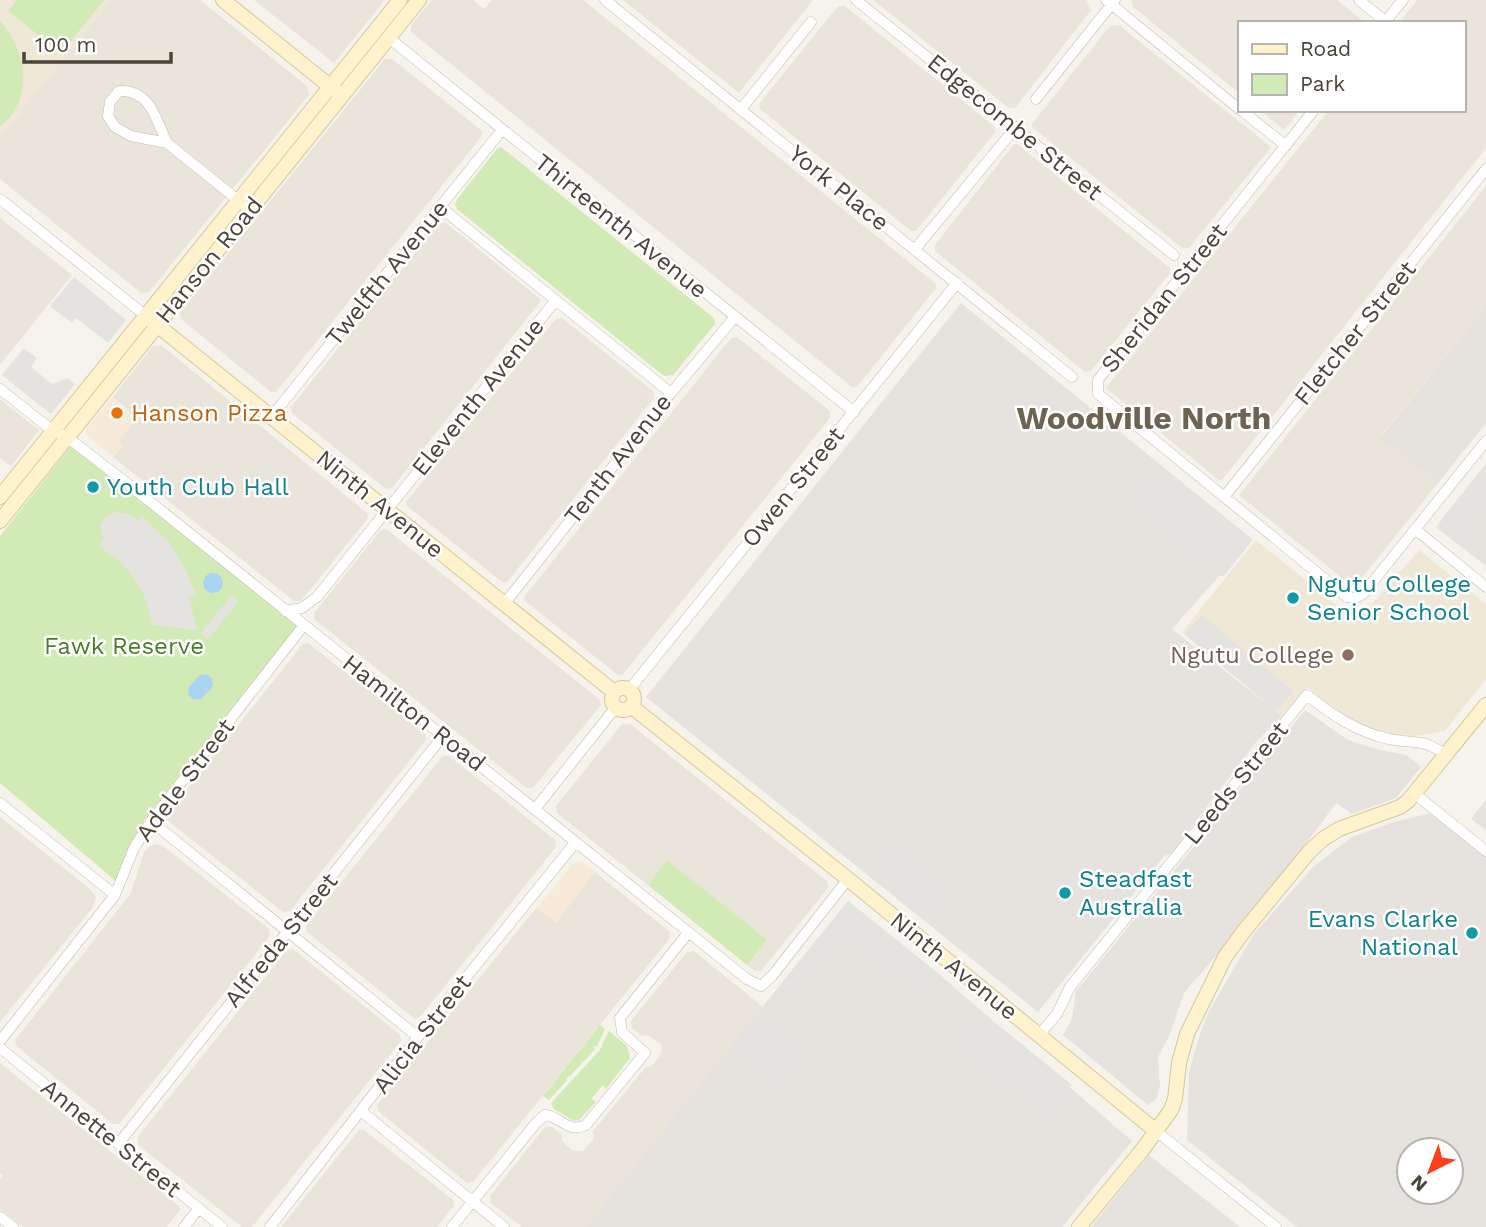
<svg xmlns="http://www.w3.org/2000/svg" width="1486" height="1227" viewBox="0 0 1486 1227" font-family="'Work Sans',sans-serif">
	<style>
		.residential { fill: #eae5da }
		.commercial { fill: #f7ead8 }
		.industrial { fill: #e6e2dd; fill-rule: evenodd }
		.education { fill: #efe8d6 }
		.green { fill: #d2eab5 }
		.parking { fill: #e5e3e0 }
		.water { fill: #a9d4f2 }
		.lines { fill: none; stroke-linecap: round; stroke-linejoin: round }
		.street-casing { stroke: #c2bbae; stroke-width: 11 }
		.secondary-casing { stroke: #d6c79b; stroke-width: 16 }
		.street { stroke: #fff; stroke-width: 10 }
		.secondary { stroke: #fff3cd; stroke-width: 14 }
		.food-dot { fill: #e8710a; stroke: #fff; stroke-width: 2.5 }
		.culture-dot { fill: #0f9aa8; stroke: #fff; stroke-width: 2.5 }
		.education-dot { fill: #8d6e63; stroke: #fff; stroke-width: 2.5 }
		.labels { text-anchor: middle; stroke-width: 5; stroke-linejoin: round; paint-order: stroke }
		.street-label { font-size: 24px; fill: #4b4439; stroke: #fff }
		.food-label { font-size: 24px; fill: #c56008; stroke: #fff; text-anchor: start }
		.culture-label { font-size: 24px; fill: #0d838f; stroke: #fff; text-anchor: start }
		.park-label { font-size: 24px; fill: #4a7f2a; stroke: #fff }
		.education-label { font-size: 24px; fill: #785e54; stroke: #fff; text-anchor: end }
		.district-label { font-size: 32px; font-weight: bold; fill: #6e6250; stroke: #fff }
	</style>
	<rect width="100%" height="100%" fill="#f6f3ec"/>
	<!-- residential -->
	<path class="residential" d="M111 0H200L307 86 309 95 149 292 141 293 0 179V137Z
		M254 0H385L334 63Z
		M432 0H473L484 9 492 0H583L935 283 936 288 857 387H852L411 32V25Z
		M623 0H813L739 93Z
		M873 0H1086L1091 10 1015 108H1009Z
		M1132 0H1337L1366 23H1239V93L1132 6Z
		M1417 0H1486V148L1222 480H1219L1106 388 1329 110H1463V23H1399Z
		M838 6H845L995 127V132L916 231H911L761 110 759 104Z
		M1113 25 1120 26 1271 147 1189 248H1183L1176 243 1032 127V124L1109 27Z
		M385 59H392L482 131V136L276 392H271L182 320 180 313Z
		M1260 110H1300L1284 130Z
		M1014 144H1017L1170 268V273L1091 371 1085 372 935 251V245Z
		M1486 186V305L1380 437 1438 483 1355 586 1351 585 1240 496V494Z
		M0 218 72 275 0 365Z
		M439 223H446L540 299V302L392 488 386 489 292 413 291 407Z
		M562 318 654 392V398L507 582H502L407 506 406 502 556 319Z
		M737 337 830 411V418L623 674 618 675 524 600 525 596 731 338Z
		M161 345 367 513 368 518 301 601H294L113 457 123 445 118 441 137 418 113 397 153 346Z
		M0 399 39 430 11 466 0 458Z
		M386 529 599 699 601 705 533 788H527L314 619V613L381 530Z
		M308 643 425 734 426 740 290 911 283 912 167 820 166 815 303 644Z
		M622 724H630L827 881 828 888 761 971H755L747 965 766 940 668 861 648 885 557 813 556 806Z
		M443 756H449L555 840 556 847 420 1017 415 1019 307 932 306 926Z
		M0 817 91 890 96 897 93 907 0 1022Z
		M156 844 163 846 269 929 270 936 119 1124H113L16 1046 15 1040 131 893 144 852 149 847Z
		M595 872 669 931 670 938 473 1182 467 1183 378 1111 377 1105 532 913 537 908 556 922Z
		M293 949 400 1035 401 1041 252 1227H242L138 1145 137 1138 287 950Z
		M694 951 763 1007 585 1227H522L491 1203 490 1196 545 1127H552L562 1135V1141L573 1151H583L594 1138 593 1131 645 1068 652 1066 661 1054 662 1045 648 1035 642 1036 632 1028 631 1021 687 952Z
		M0 1063 179 1206 180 1210 167 1227H23L0 1209V1179L3 1175 0 1173Z
		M359 1130H364L453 1200 454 1206 437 1227H281Z"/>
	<!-- commercial -->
	<path class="commercial" d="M113 397 138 418 119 440 123 445 113 457 86 434V429Z
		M581 861 595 872 556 922 537 908 573 864Z"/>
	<!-- industrial -->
	<path class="industrial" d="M961 303 1252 539 1172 629 1282 716 1256 742 1171 854 1164 856 1038 1012 646 697Z
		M1486 305V423L1438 483 1380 438Z
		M1486 464V566L1436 527Z
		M1305 710 1348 740 1380 750 1407 755 1421 767 1396 798 1352 814 1336 803 1266 898 1184 993 1170 1034 1158 1057 1160 1087 1156 1099 1148 1105 1063 1035 1072 1019 1076 991Z
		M1486 800V830L1471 819Z
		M1431 813 1486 856V1227H1297L1187 1140 1189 1072 1198 1040 1208 1013 1254 934 1313 867 1352 837 1394 822ZM1409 1150H1451V1192H1409Z
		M848 901 940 975 1132 1141 1062 1227H585Z
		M1149 1155 1240 1227H1091Z"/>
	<!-- education -->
	<path class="education" d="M0 0H111L0 137Z
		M1256 540 1349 615 1361 617 1419 550 1486 604V679L1445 731 1430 734 1413 736 1387 733 1365 726 1342 716 1307 687 1282 716 1182 632Z"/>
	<!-- green -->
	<path class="green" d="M17 0H104L61 53 8 11Z
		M0 21C27 49 35 101 0 126Z
		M501 147 714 318 715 324 673 375 664 376 457 209 455 204 458 198 497 149Z
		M71 446 298 626 145 819 117 882 0 783V536Z
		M667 860 767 940 747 965 648 885Z
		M600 1025 605 1029 597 1046 593 1047 595 1049 570 1076 566 1078 567 1080 549 1100 543 1096Z
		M609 1031 627 1046 630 1058 606 1089 603 1085 591 1099 596 1102 579 1120 574 1121 554 1109 551 1103 600 1050Z"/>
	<!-- parking -->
	<path class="parking" d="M74 277 126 320 108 343 76 318 72 323 50 306Z
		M24 348 37 358 31 367 52 384 68 378 75 384 51 414 2 375Z
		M1486 464V495L1466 520 1476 529 1467 541 1441 520Z
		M1161 468 1252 541 1223 577 1132 505Z
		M114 512 128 514 138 521 142 516 170 543 185 569 196 595 189 598 197 630 153 625 144 595 136 581 121 562 99 546 104 539 100 527 104 519Z
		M231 596 238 602 208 639 201 633Z
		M1202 615 1293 691 1276 711 1185 635Z
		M895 845 947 886 942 905 929 921 871 874Z
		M848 901 940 975 925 994 889 965 883 972 841 937 799 992 784 980Z
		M982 1012 1072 1085 1046 1117 956 1045Z
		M766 1019 803 1049 774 1085 737 1055Z"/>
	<!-- water -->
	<path class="water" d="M203 583a10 10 0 1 1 20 0a10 10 0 1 1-20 0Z
		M207 674 212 679 213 686 201 699H193L188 694 189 687 200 675Z"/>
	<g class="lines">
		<defs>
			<path id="street" d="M605 0 1072 377
				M856 0 1174 255
				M1106 0 1239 109
				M1359 0 1385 21
				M1384 23 1403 0
				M389 38 854 412
				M1036 99 1115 0
				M742 108 811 22
				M1241 110 1286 146
				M1314 110 1098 380V394L1347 597 1356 598 1363 594 1486 441
				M167 143C156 119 150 89 119 91L110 102 108 116 115 127 131 136 167 143 243 204
				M0 199 146 316
				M440 207 671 393
				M915 249 1016 127
				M0 389 53 431 67 437 128 484 747 979 761 986 772 976 848 879
				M272 416 502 130
				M1224 497 1486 169
				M1415 529 1486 587
				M505 603 671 393 734 318
				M285 611 302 608 317 597 556 300
				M629 690 957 283
				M1415 794 1486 851
				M0 803 115 895
				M535 809 616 707
				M151 821 418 1037
				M1038 1036 1057 1014 1070 987 1307 695C1332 715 1357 732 1389 739 1415 744 1423 738 1446 755
				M0 1041 115 895 134 848 151 821 304 625
				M0 1048 222 1227
				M361 1111 504 1227
				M1156 1131 1276 1227
				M119 1143 443 736
				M0 1217 13 1227
				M184 1227 199 1208
				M270 1227 418 1037 575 843
				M452 1227 536 1123 545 1115C562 1117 568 1134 586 1125L645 1053 622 1032 620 1018 688 933"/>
			<path id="secondary" d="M223 0 337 92
				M152 321 614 692
				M0 497 400 0
				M0 521 419 0
				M612 699a11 11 0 1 1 22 0a11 11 0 1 1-22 0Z
				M631 706 848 879 1156 1131
				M1079 1227 1143 1149 1171 1110 1175 1099 1179 1063 1187 1034 1225 957 1244 931 1309 852 1323 839 1339 829 1400 807 1408 801 1486 705"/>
		</defs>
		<!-- street casing -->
		<use href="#street" class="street-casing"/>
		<!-- secondary casing -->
		<use href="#secondary" class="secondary-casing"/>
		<!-- street -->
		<use href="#street" class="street"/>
		<!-- secondary -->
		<use href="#secondary" class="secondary"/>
	</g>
	<!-- markers -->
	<circle class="food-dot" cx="117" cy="413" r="7"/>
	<g class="culture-dot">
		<circle cx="93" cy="487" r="7"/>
		<circle cx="1293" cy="598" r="7"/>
		<circle cx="1065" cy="893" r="7"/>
		<circle cx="1472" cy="933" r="7"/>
	</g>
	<circle class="education-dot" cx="1348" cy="655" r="7"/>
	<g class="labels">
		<!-- street labels -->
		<g class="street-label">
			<text transform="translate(1015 127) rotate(39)" y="8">Edgecombe Street</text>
			<text transform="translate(839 188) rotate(39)" y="8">York Place</text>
			<text transform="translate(621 226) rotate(39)" y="8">Thirteenth Avenue</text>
			<text transform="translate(209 260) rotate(-51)" y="8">Hanson Road</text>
			<text transform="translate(387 273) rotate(-51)" y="8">Twelfth Avenue</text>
			<text transform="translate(1164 298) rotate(-51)" y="8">Sheridan Street</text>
			<text transform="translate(1355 333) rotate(-51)" y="8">Fletcher Street</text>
			<text transform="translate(478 397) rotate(-51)" y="8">Eleventh Avenue</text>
			<text transform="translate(618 459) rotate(-52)" y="8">Tenth Avenue</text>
			<text transform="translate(793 487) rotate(-51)" y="8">Owen Street</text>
			<text transform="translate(380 504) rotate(39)" y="8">Ninth Avenue</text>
			<text transform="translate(414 713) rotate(38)" y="8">Hamilton Road</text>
			<text transform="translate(185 780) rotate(-53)" y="8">Adele Street</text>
			<text transform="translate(1236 783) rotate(-51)" y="8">Leeds Street</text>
			<text transform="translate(281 940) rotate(-51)" y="8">Alfreda Street</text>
			<text transform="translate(954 966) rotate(39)" y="8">Ninth Avenue</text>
			<text transform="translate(422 1034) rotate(-52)" y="8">Alicia Street</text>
			<text transform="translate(111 1138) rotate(39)" y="8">Annette Street</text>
		</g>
		<!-- food labels -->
		<g class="food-label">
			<text x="131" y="421">Hanson Pizza</text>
		</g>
		<!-- culture labels -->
		<g class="culture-label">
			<text x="107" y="495">Youth Club Hall</text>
			<text x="1307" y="592">Ngutu College<tspan x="1307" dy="28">Senior School</tspan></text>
			<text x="1079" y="887">Steadfast<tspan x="1079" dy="28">Australia</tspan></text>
			<text x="1458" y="927" text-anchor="end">Evans Clarke<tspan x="1458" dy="28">National</tspan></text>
		</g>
		<!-- park labels -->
		<g class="park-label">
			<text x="124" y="654">Fawk Reserve</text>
		</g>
		<!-- education labels -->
		<g class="education-label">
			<text x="1334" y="663">Ngutu College</text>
		</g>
		<!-- district labels -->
		<g class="district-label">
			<text x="1144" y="429">Woodville North</text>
		</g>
	</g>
	<!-- legend -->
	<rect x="1238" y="21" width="228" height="91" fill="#ffffff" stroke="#b7b4b0" stroke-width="2"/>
	<rect x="1252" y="44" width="35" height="10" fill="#fff3cd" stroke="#b7b4b0" stroke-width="2"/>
	<text x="1300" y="56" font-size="21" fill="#4b4439">Road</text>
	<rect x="1252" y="74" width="35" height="21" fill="#d2eab5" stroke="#b7b4b0" stroke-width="2"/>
	<text x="1300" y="91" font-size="21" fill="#4b4439">Park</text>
	<!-- north arrow -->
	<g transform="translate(1430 1171) rotate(222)"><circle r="33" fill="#ffffff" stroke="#b7b4b0" stroke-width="2"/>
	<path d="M0-5L12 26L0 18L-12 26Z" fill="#fc3f1d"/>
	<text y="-10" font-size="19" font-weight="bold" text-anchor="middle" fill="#4b4439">N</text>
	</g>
	<!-- scale -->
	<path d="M24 52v10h147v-10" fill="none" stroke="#4b4439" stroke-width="3.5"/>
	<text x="35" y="52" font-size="21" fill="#4b4439" stroke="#ffffff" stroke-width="5" paint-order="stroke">100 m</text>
</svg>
